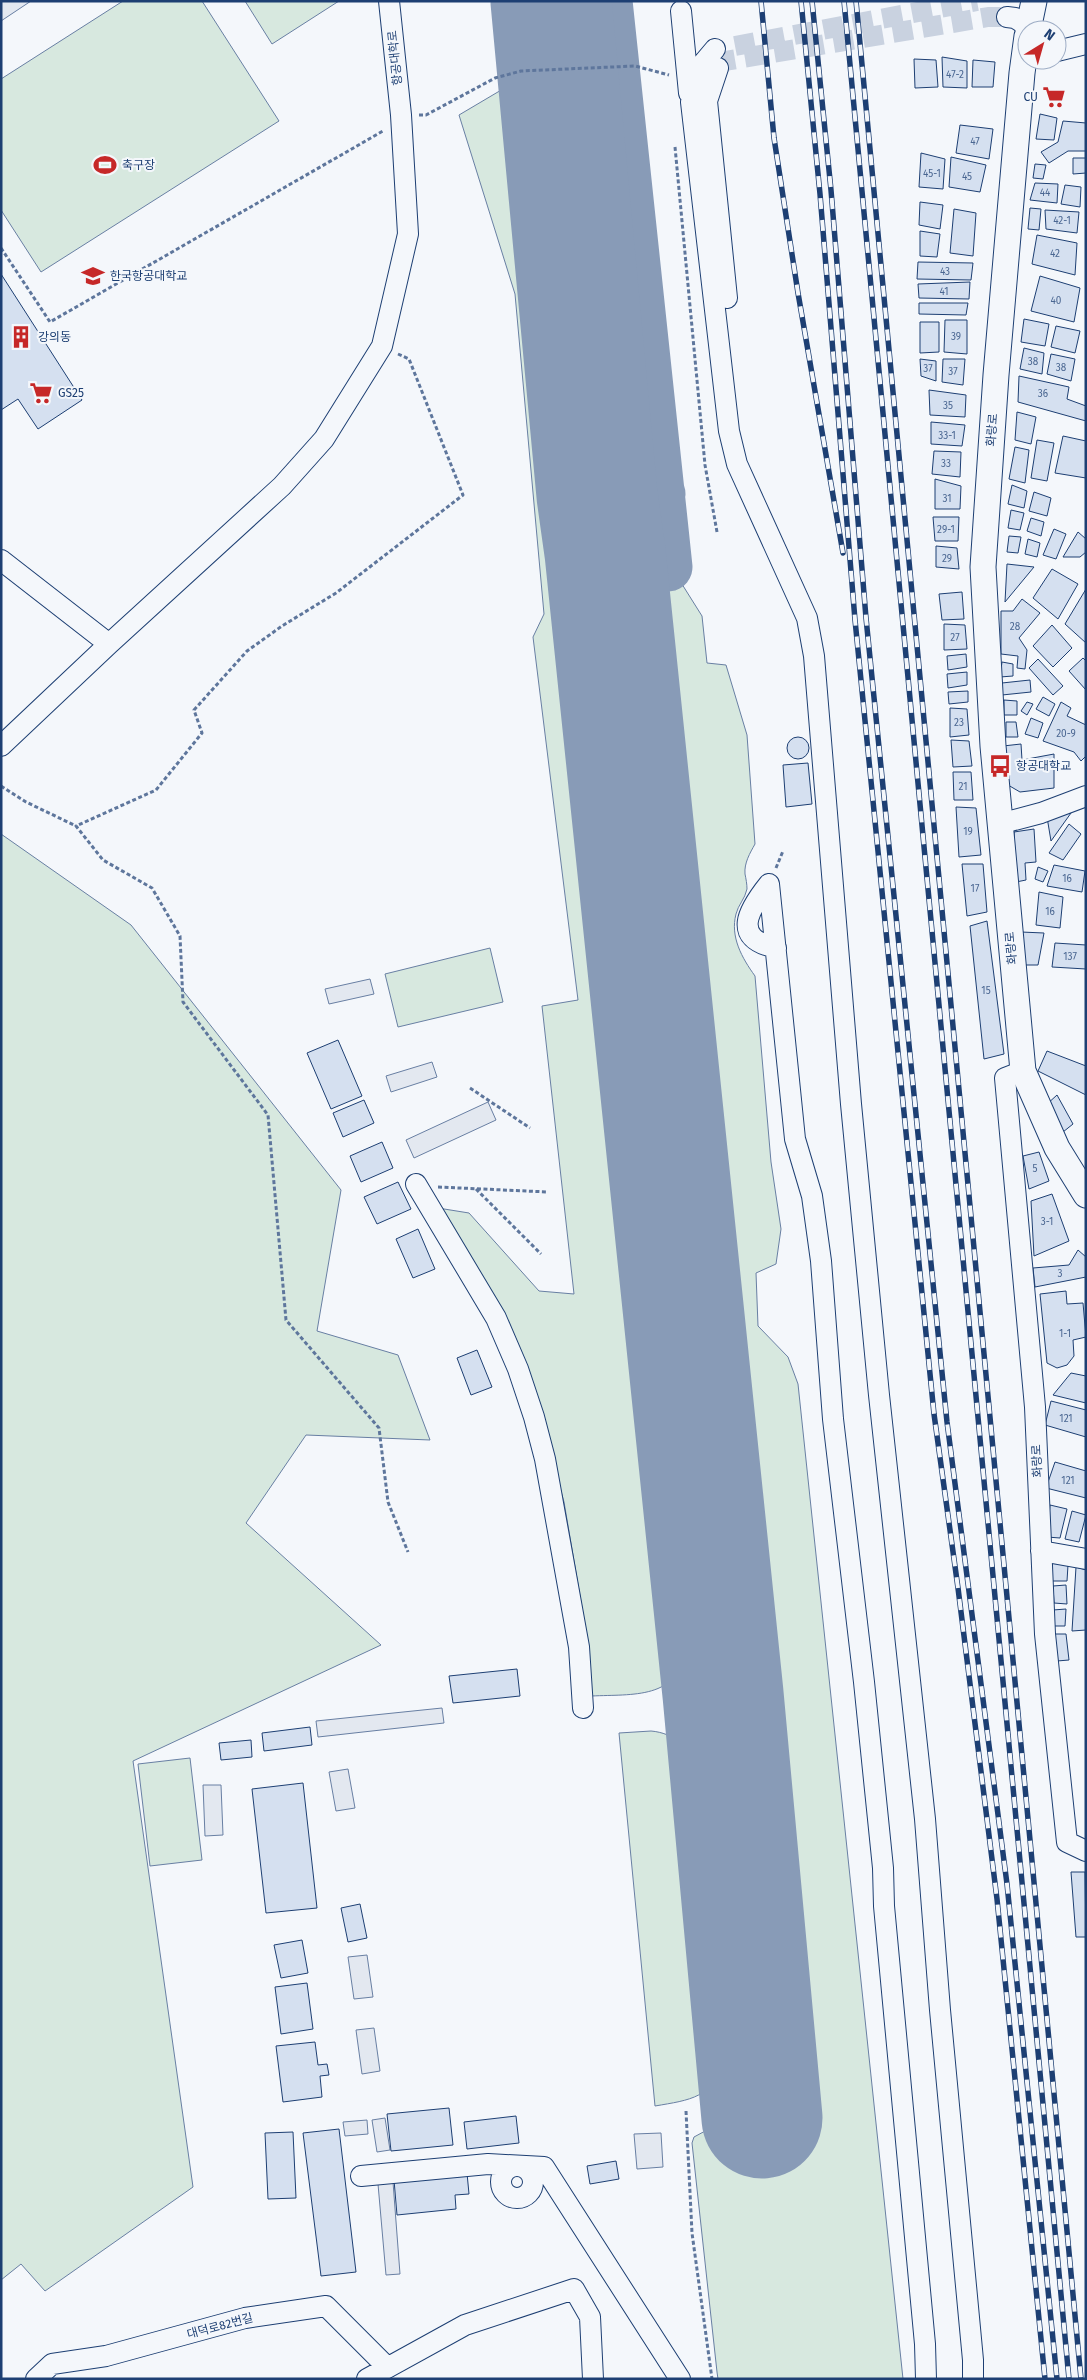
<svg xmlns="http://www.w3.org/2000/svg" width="1087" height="2380" viewBox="0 0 1087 2380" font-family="'Fira Sans','Noto Sans KR',sans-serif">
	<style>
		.green { fill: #d7e8df; stroke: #687fa3 }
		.parking { fill: #e3e8f0; stroke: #687fa3 }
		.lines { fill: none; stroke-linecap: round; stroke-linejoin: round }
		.taxiway { stroke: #889bb7; stroke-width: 49 }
		.runway { stroke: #889bb7; stroke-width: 121 }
		.building { fill: #d5e0f0; stroke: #1d3f73 }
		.minor-tunnel { stroke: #c9d2e0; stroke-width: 20; stroke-dasharray: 20 10; stroke-linecap: butt }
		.minor-casing { stroke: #1d3f73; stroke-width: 22 }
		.major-casing { stroke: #1d3f73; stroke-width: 27 }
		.path { stroke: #5e769c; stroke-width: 3; stroke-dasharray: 4 2.5; stroke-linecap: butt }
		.minor { stroke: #f4f7fb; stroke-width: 20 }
		.major { stroke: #f4f7fb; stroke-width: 25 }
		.rail-casing { stroke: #1d3f73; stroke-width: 5.5 }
		.rail { stroke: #f4f7fb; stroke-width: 4; stroke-dasharray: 11; stroke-linecap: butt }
		.labels { text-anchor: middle; stroke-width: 4; stroke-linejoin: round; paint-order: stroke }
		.number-label { font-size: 10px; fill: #4b6792 }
		.street-label { font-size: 12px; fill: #1d3f73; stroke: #f4f7fb }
		.poi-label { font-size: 12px; fill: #1d3f73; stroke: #f4f7fb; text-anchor: start }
	</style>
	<rect width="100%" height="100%" fill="#f4f7fb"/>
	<!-- green -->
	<path class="green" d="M123 1H202L279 121 41 272 1 210V79Z
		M245 1H339L272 44Z
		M530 85 685 1648C680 1700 632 1694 592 1696L583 1614 564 1502 531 1384 438 1208 469 1213 539 1291 574 1294 542 1006 578 1000 533 637 544 614 515 294 459 115 508 86Z
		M627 551 651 553 654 580 680 581 702 616 707 663 726 665 747 735 755 844C750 853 744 863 745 874 746 879 747 884 747 889 745 899 738 905 736 914 730 937 742 958 755 976L771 1162 781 1229 776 1264 756 1273 758 1326 788 1357 798 1384 903 2379H718L717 2372 692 2143 694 2137 707 2130 788 2126Z
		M1 834 131 925 341 1190 317 1331 398 1355 430 1440 306 1435 246 1523 381 1645 133 1761 193 2187 45 2291 21 2264 1 2280Z
		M490 948 503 1002 398 1027 385 974Z
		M651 1731C674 1733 689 1747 698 1767L724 2059C714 2098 690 2100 655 2106L619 1733Z
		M190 1758 202 1860 150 1866 138 1764Z"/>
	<!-- parking -->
	<path class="parking" d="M1 1H31L1 21Z
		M370 979 374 994 329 1004 325 989Z
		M432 1062 437 1077 391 1092 386 1076Z
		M488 1102 496 1120 414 1158 406 1140Z
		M442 1708 444 1723 318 1737 316 1721Z
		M348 1769 355 1808 336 1811 329 1772Z
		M203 1785H221L223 1835 205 1836Z
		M367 1955 373 1997 354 1999 348 1957Z
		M374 2028 380 2071 362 2074 356 2030Z
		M385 2118 390 2150 377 2152 372 2120Z
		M367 2120 368 2134 345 2136 343 2122Z
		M661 2133 663 2167 637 2169 634 2134Z
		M393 2182 400 2274 386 2275 378 2184Z"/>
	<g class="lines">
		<!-- taxiway -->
		<path class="taxiway" d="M608 1 668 567
			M553 21 609 14
			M605 552C607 545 609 535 614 530 633 513 648 522 661 494"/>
		<!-- runway -->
		<path class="runway" d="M551 1 597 495 605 552 723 1694 762 2118"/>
	</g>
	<!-- building -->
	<path class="building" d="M942 57 967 61V88L943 87Z
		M914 59 936 60 938 87 915 88Z
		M973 60 995 62 993 87H972Z
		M1040 114 1057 118 1054 140 1036 139Z
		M1063 121 1086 123V151H1068L1049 163 1041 152 1058 142Z
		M960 125 993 129 989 159 956 153Z
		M921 153 945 159 943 189 919 187Z
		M951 157 986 165 980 192 949 187Z
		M1073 158H1086V173L1073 174Z
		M1035 164 1046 165 1043 179 1033 178Z
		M1035 183 1058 184 1057 203 1030 200Z
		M1065 185 1081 187 1080 207 1061 204Z
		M920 202 943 205 940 229 919 225Z
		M1030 208 1041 209 1039 230 1028 229Z
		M954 209 976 213 973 256 950 253Z
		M1045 210 1079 212 1077 233 1046 229Z
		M920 231 940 234 937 257 920 256Z
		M1037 235 1077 243 1075 275 1032 264Z
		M918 262 973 263 971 280 917 279Z
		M1 274 82 400 38 429 18 399 1 410Z
		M1040 276 1080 288 1074 322 1031 311Z
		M970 282 969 299 919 298 918 284Z
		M919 303H968L966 315 919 314Z
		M1024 319 1049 324 1045 346 1021 342Z
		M945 320H967V354L944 352Z
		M920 322H939V352L920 353Z
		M1056 326 1080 331 1075 353 1051 347Z
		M1024 348 1044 353 1042 374 1020 369Z
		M1051 354 1075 359 1071 381 1047 374Z
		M920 359 936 361V381L921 376Z
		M943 359H965L963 385 942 382Z
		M1019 376 1069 387 1067 399 1086 406V421L1018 402Z
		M929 390 966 395 965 417 930 415Z
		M1017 412 1036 417 1031 444 1015 440Z
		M931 422 965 425 962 446 931 444Z
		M1063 436 1086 441V478L1055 473Z
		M1037 440 1054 443 1047 481 1031 478Z
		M1015 447 1029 450 1025 483 1009 479Z
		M934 451 961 452 960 477 932 474Z
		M935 479 961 486 960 509H935Z
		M1012 485 1027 491 1024 508 1008 504Z
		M1034 492 1051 498 1047 516 1029 511Z
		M1011 510 1024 513 1020 530 1008 528Z
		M933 517H959L958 541H935Z
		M1031 518 1044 522 1041 536 1027 531Z
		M1054 529 1066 534 1056 559 1043 555Z
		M1078 532 1086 539V552L1080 557H1063Z
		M1009 536 1021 537 1018 553 1007 552Z
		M1028 539 1040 543 1037 557 1025 554Z
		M936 546 957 548 959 569 936 567Z
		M1007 564 1034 567 1005 602Z
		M1052 569 1078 584 1058 619 1033 598Z
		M1086 589V643L1065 624Z
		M962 592 964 619 942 620 939 594Z
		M1022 599 1040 613 1019 638 1027 650 1025 669 1017 668 1018 656 1001 654V611H1013Z
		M944 624 965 625 967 649 944 650Z
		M1052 625 1072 648 1053 667 1033 646Z
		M966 654 967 667 948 670 947 656Z
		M1083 658 1086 661V690L1069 671Z
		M1038 659 1063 686 1053 695 1029 668Z
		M1002 662 1013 664V676L1000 677Z
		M967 672V685L948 688 947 674Z
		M1030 680 1031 692 1002 695V683Z
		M968 691V702L949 704 948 692Z
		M1043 697 1055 704 1049 716 1036 709Z
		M1004 700 1017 701V715H1004Z
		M1027 702 1033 704 1027 715 1021 711Z
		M1061 702 1071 708 1067 716 1086 725V756L1081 761 1074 752 1043 741Z
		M950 708 967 709 969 735 950 737Z
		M1031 718 1043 723 1038 738 1025 734Z
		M1006 722H1016L1018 737H1006Z
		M787 748a11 11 0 1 1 22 0a11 11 0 1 1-22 0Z
		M951 740 969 741 972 766 953 767Z
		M1021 744 1022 760 1054 754V788L1020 792 1008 785 1003 746Z
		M808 763 812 804 786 807 783 765Z
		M953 772H971L973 800H954Z
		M956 807 976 808 981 855 959 857Z
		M1069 807 1071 813 1051 841 1047 817Z
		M1069 824 1081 834 1063 860 1049 853Z
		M1034 829 1036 862 1025 863 1026 880 1016 882 1014 832Z
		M962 864H983L987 912 967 916Z
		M1054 865 1085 871 1082 892 1047 886Z
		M1038 867 1048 871 1043 882 1035 879Z
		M1039 892 1063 897 1060 928 1036 925Z
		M987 921 1004 1054 984 1059 970 926Z
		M1021 932 1044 933 1038 965H1025Z
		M1055 943 1086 945V969L1052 967Z
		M338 1040 362 1096 331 1109 307 1053Z
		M1047 1051 1086 1066V1095L1038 1071Z
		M1057 1095 1073 1124 1063 1132 1046 1105Z
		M364 1100 374 1123 343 1137 333 1113Z
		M382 1142 393 1168 361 1182 350 1156Z
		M1039 1152 1049 1181 1029 1189 1023 1156Z
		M398 1182 411 1209 377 1224 364 1197Z
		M1052 1194 1069 1241 1034 1256 1031 1201Z
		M418 1229 435 1269 413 1278 396 1239Z
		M1078 1250 1086 1257V1277L1035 1287 1033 1268 1069 1265Z
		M1066 1291 1067 1304 1083 1303 1086 1337 1073 1340 1074 1356 1067 1365 1057 1368 1047 1363 1040 1294Z
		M477 1350 492 1387 471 1395 457 1358Z
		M1071 1373 1086 1376V1403L1053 1395Z
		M1051 1401 1086 1410V1437L1045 1425Z
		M1055 1462 1086 1471V1498L1046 1488Z
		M1050 1505 1067 1509 1060 1538 1047 1537Z
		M1072 1511 1086 1515 1079 1542 1065 1539Z
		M1052 1562 1068 1565 1067 1581H1052Z
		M1076 1567 1086 1570V1630L1072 1631Z
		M1066 1585 1067 1604 1054 1603 1053 1586Z
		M1066 1609 1065 1626H1053V1610Z
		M1052 1634H1066L1069 1660 1057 1661Z
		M517 1669 520 1696 453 1703 449 1676Z
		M310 1727 312 1745 264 1751 262 1733Z
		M251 1740 252 1757 221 1760 219 1743Z
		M303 1783 317 1908 266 1913 252 1789Z
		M1071 1872H1085L1086 1937H1076Z
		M360 1904 367 1938 348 1942 341 1908Z
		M302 1940 308 1973 281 1978 274 1945Z
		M307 1983 313 2029 281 2034 275 1987Z
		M315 2042 318 2065 327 2064 329 2075 320 2076 322 2097 283 2102 276 2046Z
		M449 2108 453 2145 391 2151 387 2114Z
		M516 2116 519 2143 467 2149 464 2122Z
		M339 2129 356 2272 321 2276 303 2133Z
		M293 2132 296 2198 268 2199 265 2133Z
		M616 2161 619 2179 590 2184 587 2166Z
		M467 2173 469 2194 455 2195 456 2209 397 2215 394 2180Z"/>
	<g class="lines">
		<!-- minor-tunnel -->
		<path class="minor-tunnel" d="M735 46 977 1
			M718 68 725 61 988 17H1007"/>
		<defs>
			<path id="minor" d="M681 11 689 93
				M1007 17 1015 18 1029 27
				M715 49 704 62 691 102 729 431 737 464 807 618 814 656 851 1104 879 1395 925 1819 940 2010 973 2360V2379
				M1057 51 1086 44
				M718 68 707 101 727 298
				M1 560 109 644
				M1 746 109 644 282 486 324 439 382 346 408 234 401 115 389 1
				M999 824 1041 813 1086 796
				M769 884 795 1139 812 1196 821 1261 833 1419 864 1682 883 1868 884 1906 925 2344 926 2379
				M769 884C748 910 731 938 776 948
				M1023 1071 1005 1078 1035 1407 1045 1634 1067 1842 1086 1851
				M416 1184 496 1318 518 1369 534 1417 545 1459 579 1647 583 1708
				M1041 1551 1086 1559
				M501 2182a16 16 0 1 1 32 0a16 16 0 1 1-32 0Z
				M361 2176 488 2164 544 2167 680 2379
				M36 2379 52 2364 106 2356 245 2318 326 2306 387 2367
				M367 2379 465 2325 574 2289 590 2317 593 2379"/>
			<path id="major" d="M1028 30 1034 1
				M1027 36 1022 73 996 375 983 567 993 746 1023 1071 1057 1148 1086 1195"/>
		</defs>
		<!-- minor casing -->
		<use href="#minor" class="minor-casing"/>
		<!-- major casing -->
		<use href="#major" class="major-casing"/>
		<!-- path -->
		<path class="path" d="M419 115H426L495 78 521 71 635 66 669 75
			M675 147 705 465 717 532
			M1 248 50 322 383 131
			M398 354 409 359 463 495 336 593 282 626 247 651 194 710 202 733 156 790 76 826 103 860 152 888 180 936 183 1002 268 1115 286 1320 379 1428 388 1502 408 1552
			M1 786 26 802 76 826
			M776 868 783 851
			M470 1088 530 1128
			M438 1187 548 1192
			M476 1189 541 1254
			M686 2111 692 2233 712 2379"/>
		<!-- minor -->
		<use href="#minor" class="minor"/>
		<!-- major -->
		<use href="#major" class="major"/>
		<defs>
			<path id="rail" d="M761 1 774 138 798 293 843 553
				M801 1 820 194 855 620 934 1414 958 1588 997 1899 1045 2379
				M812 1 831 190 866 618 947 1422 1007 1884 1057 2379
				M844 1 1069 2379
				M856 1 1081 2379"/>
		</defs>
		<!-- rail casing -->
		<use href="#rail" class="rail-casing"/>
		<!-- rail -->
		<use href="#rail" class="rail"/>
	</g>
	<!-- icons -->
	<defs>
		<symbol id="supermarket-bare" viewBox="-9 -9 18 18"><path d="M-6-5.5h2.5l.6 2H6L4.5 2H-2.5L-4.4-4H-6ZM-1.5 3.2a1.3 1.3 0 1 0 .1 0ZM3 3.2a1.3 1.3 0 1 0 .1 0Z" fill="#c62828" stroke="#f4f7fb" stroke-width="2.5" paint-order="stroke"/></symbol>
		<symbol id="stadium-bare" viewBox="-9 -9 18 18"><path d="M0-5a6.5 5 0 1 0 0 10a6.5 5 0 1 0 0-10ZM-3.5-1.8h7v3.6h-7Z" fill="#c62828" stroke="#f4f7fb" stroke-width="2.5" paint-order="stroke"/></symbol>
		<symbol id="university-bare" viewBox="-9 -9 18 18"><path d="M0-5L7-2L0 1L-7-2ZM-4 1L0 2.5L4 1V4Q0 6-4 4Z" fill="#c62828" stroke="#f4f7fb" stroke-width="2.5" paint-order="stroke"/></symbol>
		<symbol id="building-bare" viewBox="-9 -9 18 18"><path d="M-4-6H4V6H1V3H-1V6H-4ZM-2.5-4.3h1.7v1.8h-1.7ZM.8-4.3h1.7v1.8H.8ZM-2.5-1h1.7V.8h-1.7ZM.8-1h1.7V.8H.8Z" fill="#c62828" stroke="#f4f7fb" stroke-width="2.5" paint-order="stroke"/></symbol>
		<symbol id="bus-bare" viewBox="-9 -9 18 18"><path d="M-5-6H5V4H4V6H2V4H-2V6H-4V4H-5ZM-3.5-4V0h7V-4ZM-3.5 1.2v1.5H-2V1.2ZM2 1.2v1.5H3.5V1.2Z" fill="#c62828" stroke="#f4f7fb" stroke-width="2.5" paint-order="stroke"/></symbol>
	</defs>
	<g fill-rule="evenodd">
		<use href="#supermarket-bare" x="1038" y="81" width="32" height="32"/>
		<use href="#stadium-bare" x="89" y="149" width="32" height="32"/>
		<use href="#university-bare" x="77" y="260" width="32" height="32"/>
		<use href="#building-bare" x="5" y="321" width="32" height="32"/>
		<use href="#supermarket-bare" x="25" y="377" width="32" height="32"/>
		<use href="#bus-bare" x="984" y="750" width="32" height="32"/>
	</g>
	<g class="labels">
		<!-- number labels -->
		<g class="number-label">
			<text x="955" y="78">47-2</text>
			<text x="975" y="145">47</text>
			<text x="932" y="177">45-1</text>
			<text x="967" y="180">45</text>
			<text x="1045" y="196">44</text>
			<text x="1062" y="224">42-1</text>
			<text x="1055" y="257">42</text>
			<text x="945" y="275">43</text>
			<text x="944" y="295">41</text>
			<text x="1056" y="304">40</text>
			<text x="956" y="340">39</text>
			<text x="1033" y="365">38</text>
			<text x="1061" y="371">38</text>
			<text x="928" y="372">37</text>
			<text x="953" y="375">37</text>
			<text x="1043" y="397">36</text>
			<text x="948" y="409">35</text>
			<text x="947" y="439">33-1</text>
			<text x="946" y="467">33</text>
			<text x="947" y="502">31</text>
			<text x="946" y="533">29-1</text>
			<text x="947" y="562">29</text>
			<text x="1015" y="630">28</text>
			<text x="955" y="641">27</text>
			<text x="959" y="726">23</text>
			<text x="1066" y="737">20-9</text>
			<text x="963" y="790">21</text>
			<text x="968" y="835">19</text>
			<text x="1067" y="882">16</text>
			<text x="975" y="892">17</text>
			<text x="1050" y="915">16</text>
			<text x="1070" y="960">137</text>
			<text x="986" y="994">15</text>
			<text x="1035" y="1172">5</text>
			<text x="1047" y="1225">3-1</text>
			<text x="1060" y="1277">3</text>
			<text x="1065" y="1337">1-1</text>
			<text x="1066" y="1422">121</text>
			<text x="1068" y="1484">121</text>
		</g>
		<!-- street labels -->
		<g class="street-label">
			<text transform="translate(395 58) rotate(-96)" y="4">항공대학로</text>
			<text transform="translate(992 430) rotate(-86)" y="4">화랑로</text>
			<text transform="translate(1011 948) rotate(-95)" y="4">화랑로</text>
			<text transform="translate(1037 1461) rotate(-93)" y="4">화랑로</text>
			<text transform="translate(220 2326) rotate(-15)" y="4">대덕로82번길</text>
		</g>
		<!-- poi labels -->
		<g class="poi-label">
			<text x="1038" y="101" text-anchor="end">CU</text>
			<text x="122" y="169">축구장</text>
			<text x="110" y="280">한국항공대학교</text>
			<text x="38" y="341">강의동</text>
			<text x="58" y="397">GS25</text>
			<text x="1016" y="770">항공대학교</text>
		</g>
	</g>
	<!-- border -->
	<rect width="1087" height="2380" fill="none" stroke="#1d3f73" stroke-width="5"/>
	<!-- north arrow -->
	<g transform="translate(1042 45) rotate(37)"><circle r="24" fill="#f4f7fb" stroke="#9eadc5"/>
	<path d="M0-4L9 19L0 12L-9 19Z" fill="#c62828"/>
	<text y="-8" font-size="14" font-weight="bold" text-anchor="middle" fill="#1d3f73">N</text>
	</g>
</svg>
